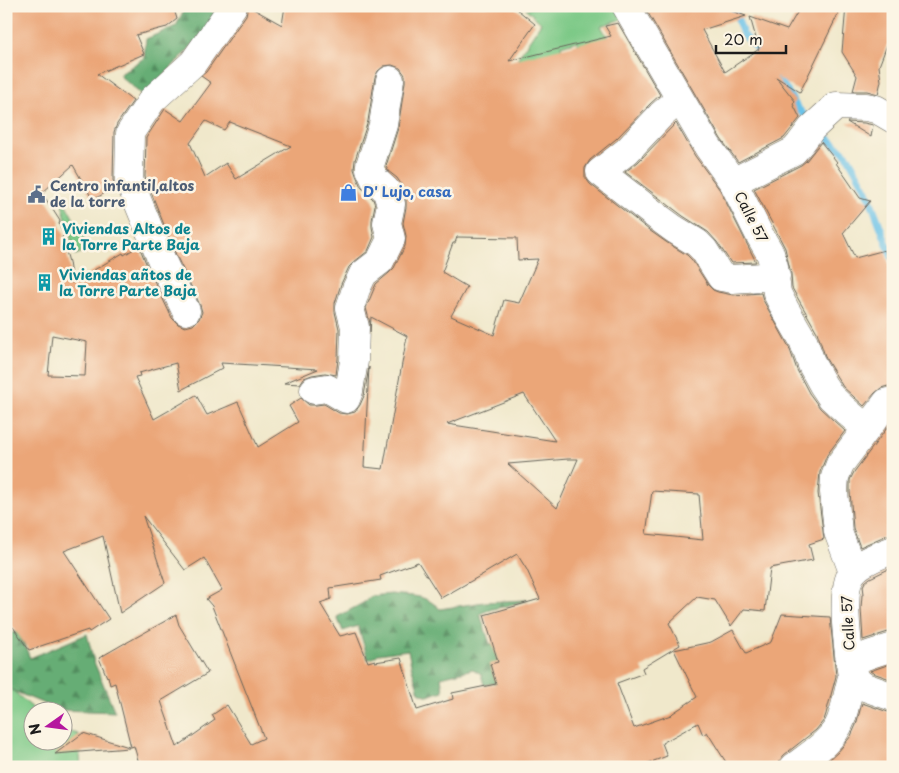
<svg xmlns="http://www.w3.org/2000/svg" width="899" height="773" viewBox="0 0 899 773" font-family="'Playpen Sans',sans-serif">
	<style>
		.green { fill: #7dc987; stroke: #4c7252 }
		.forest { fill: url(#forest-firs); stroke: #416448 }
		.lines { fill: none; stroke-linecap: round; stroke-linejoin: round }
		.stream { stroke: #6cc3e9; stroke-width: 7 }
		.building { fill: #eba678; fill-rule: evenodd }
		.minor-casing { stroke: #666359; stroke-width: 29 }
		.minor { stroke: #fff; stroke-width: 28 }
		.labels { text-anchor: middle; stroke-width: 5; stroke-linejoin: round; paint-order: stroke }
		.service-label { font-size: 14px; font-weight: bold; fill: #4e5e75; stroke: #fcf5e5; text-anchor: start }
		.shop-label { font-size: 14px; font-weight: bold; fill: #366cbe; stroke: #fcf5e5; text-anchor: start }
		.street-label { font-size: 14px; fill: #1c1c1c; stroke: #fcf5e5 }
		.culture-label { font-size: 14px; font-weight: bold; fill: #0d838f; stroke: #fcf5e5; text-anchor: start }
	</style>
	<defs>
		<pattern id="forest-firs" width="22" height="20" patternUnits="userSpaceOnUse" patternTransform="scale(1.25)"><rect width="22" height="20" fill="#66ad74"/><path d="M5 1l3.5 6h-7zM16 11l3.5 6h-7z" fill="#538c5e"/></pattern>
	</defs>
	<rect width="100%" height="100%" fill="#fcf5e5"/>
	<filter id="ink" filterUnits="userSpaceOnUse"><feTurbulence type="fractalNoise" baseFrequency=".02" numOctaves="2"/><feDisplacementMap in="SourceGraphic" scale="10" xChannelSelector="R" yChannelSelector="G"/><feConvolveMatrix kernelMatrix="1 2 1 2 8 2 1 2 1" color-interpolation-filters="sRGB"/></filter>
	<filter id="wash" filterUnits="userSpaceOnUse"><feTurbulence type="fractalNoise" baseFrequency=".0096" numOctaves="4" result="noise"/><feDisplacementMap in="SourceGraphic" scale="20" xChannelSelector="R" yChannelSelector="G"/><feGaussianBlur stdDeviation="1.12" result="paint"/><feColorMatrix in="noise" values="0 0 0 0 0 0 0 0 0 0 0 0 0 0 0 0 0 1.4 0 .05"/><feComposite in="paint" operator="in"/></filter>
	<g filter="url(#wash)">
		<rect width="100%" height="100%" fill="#f0e8cb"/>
		<!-- green -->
		<path class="green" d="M540 6H608L619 7 622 19 601 26 612 45 580 52 577 41 561 46 565 59 531 68 517 59 541 23 526 9Z
			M61 200 64 201 90 249 75 255Z
			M6 688H10L35 710H32V740H62L63 729 78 734 81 767H6Z"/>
		<!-- forest -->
		<path class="forest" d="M186 6H206L219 17 144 97 119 75 144 58 146 39 176 26Z
			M392 594C413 597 423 593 440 609L484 602 527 600 503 607 488 610 480 614 490 644 519 636 507 681 484 685 481 674 473 669 441 677 443 691 428 696 419 692 411 665 408 650 378 654 374 658 368 659 358 626 343 631 337 617 363 603 371 596Z
			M19 632 30 658 87 634 94 662 115 712 59 710 6 688V633Z"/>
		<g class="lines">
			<!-- stream -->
			<path class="stream" d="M733 6 743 34 763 56
				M776 73 797 107 811 123
				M819 130 847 155 867 191 893 260"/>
		</g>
		<g id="blocks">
			<!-- building -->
			<path class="building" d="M6 6H173L177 19 167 27 136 35 144 54 97 74 133 101 117 124 114 132 113 180 116 191 105 193 93 200 73 165 42 193 60 221 59 224 65 236 62 237 69 262 72 283 123 253 124 255 139 246 148 268 172 318 178 324 185 327 193 325 199 319 202 312 200 305 176 255 145 177 146 138 165 109 183 121 211 83 201 76 206 72 246 15 248 6 282 25 285 6H513L535 24 509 61 611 36 605 26 618 23 660 95 650 104 616 139 590 160 585 168V177L590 184 649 230 666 242 687 255 692 260 708 285 713 290 718 292 733 295 761 293 763 300 789 347 797 370 809 393 820 408 845 431 827 455 820 472 818 493 824 539 809 544 813 560 770 568 765 611 744 609 731 626 715 600 697 597 669 623 680 645 642 668 644 673 617 683 634 728 671 715 673 713 697 697 674 650 711 642 733 630 746 653 771 642 782 614 830 617 836 676 826 714 824 720 816 730 784 755 780 760 779 767H729L707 732 703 735 698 723 662 743 667 756 638 767H140L134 746 131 747 115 683 110 685 108 676 107 677 99 658 125 643 126 644V643L176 615 179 625 208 673 161 701 177 747 215 720 212 715 227 705 251 744 264 738 212 606 206 599 222 590 204 558 185 570 143 516 165 583 120 613 103 536 64 551 109 619 89 632 88 630 29 650 13 627 6 628ZM392 65 400 68 405 75V82L398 128 386 166 388 171 397 178 401 184 406 199V207L403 223 406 236 405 246 394 268 389 273 376 284 366 308 370 323V333L371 317 407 336 383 469 364 467 369 367 364 396 360 405 355 412 347 414 339 413 324 404 316 405H309L301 398 289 406 298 422 258 447 238 402 207 415 196 395 154 419 135 377 140 376 139 373 176 363 181 390 223 368 221 363 318 369 284 383 300 384 304 378 312 375 325 373 336 375 338 359 339 329 335 312V303L341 284 349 267 354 262 368 251 374 237 372 227V220L375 205 373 199 361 187 356 175 354 169 355 160 368 121 375 77 378 71 384 66ZM206 121 224 130 230 122 291 146 236 179 226 163 205 177 190 143ZM457 237 517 238 518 260 538 259 519 303 504 300 494 335 451 316 467 287 442 272 453 243H455ZM52 335 87 342 85 376 48 375ZM524 394 555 441 447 424ZM568 459H578L557 508 508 464ZM652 491 699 494 703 540 646 534ZM517 554 527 570 540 599 484 615 498 662 490 664 496 684 452 693 453 699 417 710 401 658 375 662V660L368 662 356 632 340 636 320 603 331 599 330 588 381 580 380 576 418 562 441 598 480 576Z
				M644 6H718L746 16 702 30 725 72 759 49 750 17 787 30 801 6H842L800 92 776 77 795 101 793 104 800 118 784 138 738 162 721 139Z
				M846 6H893V45H887L879 66 881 81 878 94 867 91H853L857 76 842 52Z
				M847 122 864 123 873 125 871 137Z
				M676 123 695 156 720 190 756 262 731 263 717 242 708 232 683 216 625 172 638 162Z
				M821 142 837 162 836 163 860 198 870 201 843 233 855 258 885 250 893 279V388L888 386 881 388 875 393 864 406 843 387 826 359 817 332 792 288 791 274 785 248 754 189 801 165 806 161Z
				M893 420V535H887L860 547 853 528 850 492V480L854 472Z
				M893 567V632H888L863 640 861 608 862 595 864 594 863 586 865 582 870 578Z
				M893 663V680L873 673 870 671Z
				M862 703 888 712H893V767H821L838 752 851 736 856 725Z
				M83 733 129 747V748L55 754Z"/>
		</g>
	</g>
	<g filter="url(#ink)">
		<use href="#blocks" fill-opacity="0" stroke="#666359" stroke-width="1"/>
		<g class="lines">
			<defs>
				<path id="minor" d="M626 6 708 147 733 182 759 234 770 253 774 266 777 293 785 309 803 340 812 365 823 385 831 397 846 411 866 428
					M680 99 661 115 627 151 600 172 659 218 674 229 697 243 704 250 721 277 732 279 776 276
					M733 182 794 151 800 144 812 128 836 106 866 107 876 109 893 119
					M186 311 162 261 129 180 130 133 152 100 193 63 233 6
					M314 390 327 388 346 399 349 391 354 361 355 327 350 308 356 289 363 274 380 261 391 239 387 223 391 204 386 190 375 180 370 169V165L383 125 390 80
					M893 550C880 555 861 561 852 573 839 591 849 655 852 677L865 687 893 697
					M853 572 838 532 834 492 835 477 840 464 887 402
					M850 662 871 654 893 647
					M794 767C810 755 834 740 841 720 846 706 848 691 852 677"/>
			</defs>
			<!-- minor casing -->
			<use href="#minor" class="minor-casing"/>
			<!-- minor -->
			<use href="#minor" class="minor"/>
		</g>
	</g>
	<!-- icons -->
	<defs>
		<symbol id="shop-bare" viewBox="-9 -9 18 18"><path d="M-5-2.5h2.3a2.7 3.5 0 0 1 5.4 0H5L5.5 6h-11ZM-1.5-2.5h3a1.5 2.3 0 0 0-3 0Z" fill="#3f7fe0" stroke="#fcf5e5" stroke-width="2.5" paint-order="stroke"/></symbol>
		<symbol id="civic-bare" viewBox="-9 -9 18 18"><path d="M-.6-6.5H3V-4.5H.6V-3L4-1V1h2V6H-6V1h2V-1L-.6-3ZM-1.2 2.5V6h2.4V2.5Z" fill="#5c6f8a" stroke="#fcf5e5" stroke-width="2.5" paint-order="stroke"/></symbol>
		<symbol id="building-bare" viewBox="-9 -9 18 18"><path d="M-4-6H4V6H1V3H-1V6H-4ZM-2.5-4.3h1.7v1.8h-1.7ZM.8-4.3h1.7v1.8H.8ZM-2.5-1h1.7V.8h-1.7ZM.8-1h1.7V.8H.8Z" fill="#0f9aa8" stroke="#fcf5e5" stroke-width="2.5" paint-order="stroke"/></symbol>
	</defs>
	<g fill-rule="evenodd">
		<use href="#shop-bare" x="336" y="180" width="25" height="25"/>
		<use href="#civic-bare" x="24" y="182" width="25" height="25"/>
		<use href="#building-bare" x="36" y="224" width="25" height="25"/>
		<use href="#building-bare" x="32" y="270" width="25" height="25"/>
	</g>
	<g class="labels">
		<!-- service labels -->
		<g class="service-label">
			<text x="50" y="191">Centro infantil,altos<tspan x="50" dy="16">de la torre</tspan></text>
		</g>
		<!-- shop labels -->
		<g class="shop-label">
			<text x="363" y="197">D' Lujo, casa</text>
		</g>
		<!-- street labels -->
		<g class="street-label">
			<text transform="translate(751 217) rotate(63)" y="5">Calle 57</text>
			<text transform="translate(848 623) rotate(-93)" y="5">Calle 57</text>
		</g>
		<!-- culture labels -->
		<g class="culture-label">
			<text x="62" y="234">Viviendas Altos de<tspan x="62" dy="16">la Torre Parte Baja</tspan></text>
			<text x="59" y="280">Viviendas añtos de<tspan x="59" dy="16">la Torre Parte Baja</tspan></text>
		</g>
	</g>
	<!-- margin -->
	<rect width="899" height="773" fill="none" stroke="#fcf5e5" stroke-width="25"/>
	<!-- north arrow -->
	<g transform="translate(48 726) rotate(256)"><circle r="24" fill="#fcf5e5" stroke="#a29e95"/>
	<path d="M0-4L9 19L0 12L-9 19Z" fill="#b5179e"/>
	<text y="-8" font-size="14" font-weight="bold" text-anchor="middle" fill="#1c1c1c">N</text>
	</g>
	<!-- scale -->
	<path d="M716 45v8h70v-8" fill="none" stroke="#1c1c1c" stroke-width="2.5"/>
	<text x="724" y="45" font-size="15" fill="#1c1c1c" stroke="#fcf5e5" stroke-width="4" paint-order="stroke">20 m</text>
</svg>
